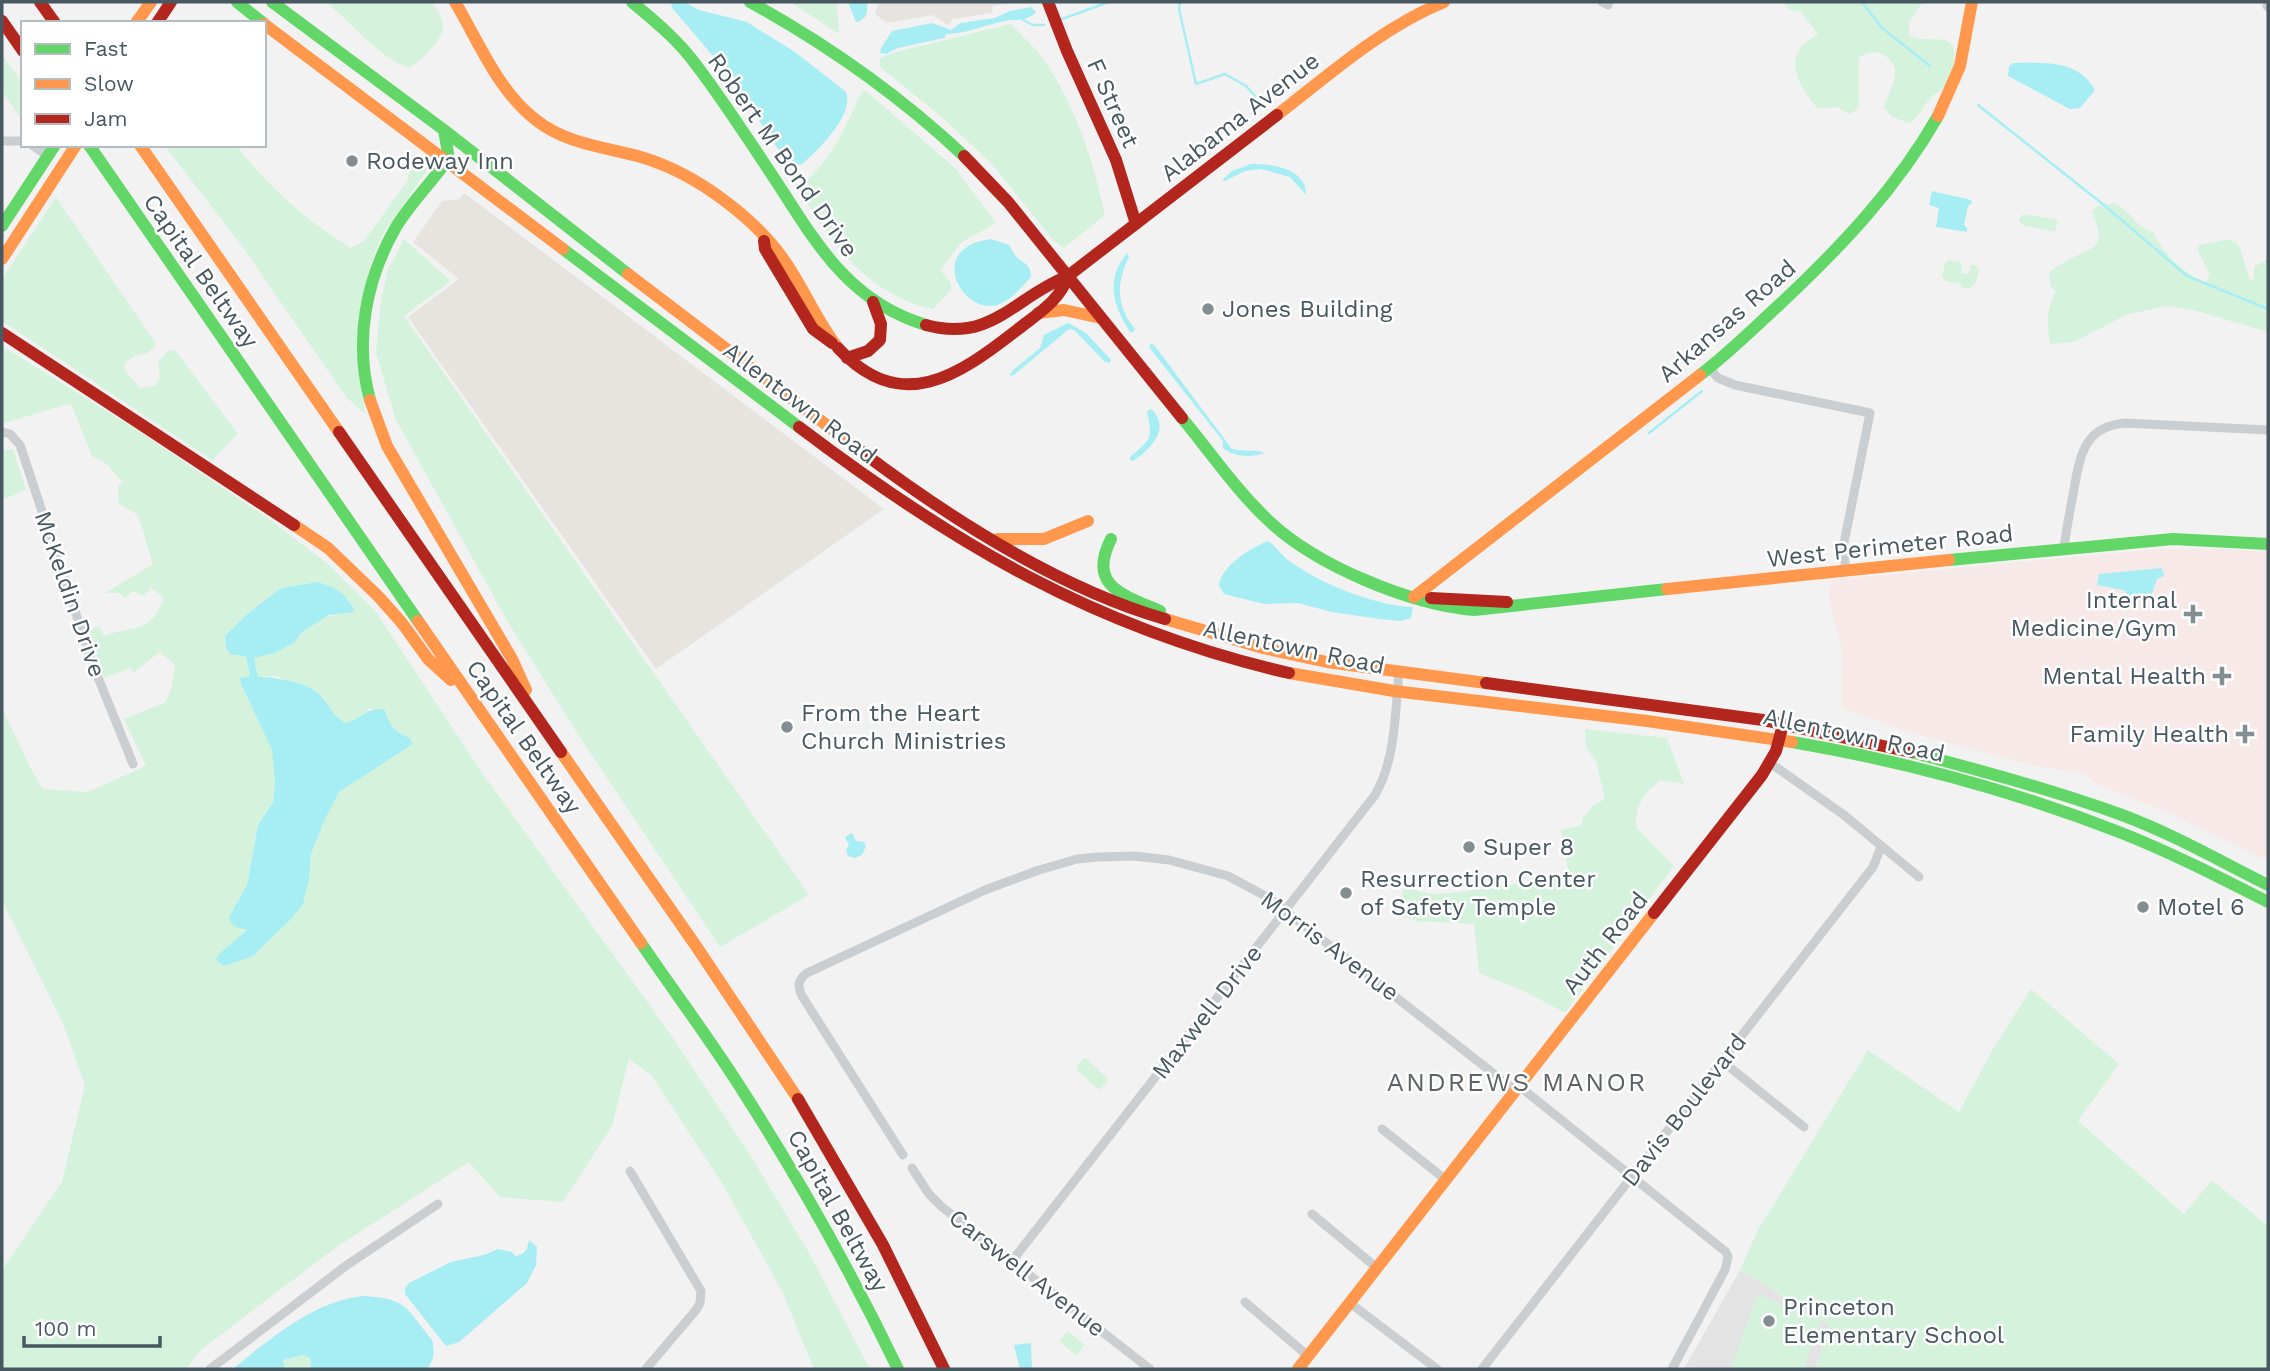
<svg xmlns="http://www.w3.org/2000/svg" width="2270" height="1371" viewBox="0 0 2270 1371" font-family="'Work Sans',sans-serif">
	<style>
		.commercial { fill: #e7e4e0 }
		.education { fill: #e3e3e4 }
		.medical { fill: #f8e9e9 }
		.green { fill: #d5f3dc; fill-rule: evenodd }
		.water { fill: #a6eef3 }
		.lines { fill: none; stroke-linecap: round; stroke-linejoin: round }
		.stream { stroke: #a6eef3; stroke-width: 2.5 }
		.street { stroke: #caced1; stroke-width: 9 }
		.fast { stroke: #63d668; stroke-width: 12 }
		.slow { stroke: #ff974d; stroke-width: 12 }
		.jam { stroke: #b3261e; stroke-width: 12 }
		.poi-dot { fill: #838e93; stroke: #fff; stroke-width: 2.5 }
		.labels { text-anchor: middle; stroke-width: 5; stroke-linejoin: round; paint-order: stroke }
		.street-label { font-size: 24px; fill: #475860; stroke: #fff }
		.poi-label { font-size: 24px; fill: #475860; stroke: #fff; text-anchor: start }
		.neighbourhood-label { font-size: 26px; letter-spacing: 2px; fill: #5c6266; stroke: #fff }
	</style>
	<rect width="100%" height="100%" fill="#f2f2f2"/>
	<!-- commercial -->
	<path class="commercial" d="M879 2H1016L993 6 992 13 953 19 948 25 933 15 887 23 875 14Z
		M464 193 520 235 884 509 656 669 408 317 459 279 413 242 442 201 460 199Z"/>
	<!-- education -->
	<path class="education" d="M1740 1270 1829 1324 1816 1369H1684Z"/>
	<!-- medical -->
	<path class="medical" d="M2159 549H2226L2268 552V861L2166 812 2098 785 2083 774 2035 766 1915 734 1841 708 1842 655 1839 635 1832 613 1829 595 1831 580Z"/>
	<!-- green -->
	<path class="green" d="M326 2H432C435 8 441 15 443 23 446 38 421 61 409 68 379 58 350 21 326 2Z
		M790 2H837L839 34Z
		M1785 2H1923L1909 22V35C1921 43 1943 35 1951 44 1959 54 1951 78 1944 87 1940 92 1932 95 1928 101 1921 110 1919 116 1910 123L1892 117 1884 108C1888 92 1906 69 1885 56 1876 50 1868 52 1859 57V108L1850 114 1837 107 1818 109C1804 93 1783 64 1804 44 1808 40 1814 37 1818 34L1801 12 1788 9 1784 4Z
		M1011 24C1022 36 1035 47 1044 60 1076 107 1093 160 1105 215L1064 248 1054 241 991 163 944 119 880 67V58L896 52Z
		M2 55 23 84V122L2 91Z
		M862 91 867 92 955 168 996 223 962 242 940 270 951 283V290L933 309C886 301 841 259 817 219 814 213 808 206 806 200 805 194 807 185 808 179 834 155 847 123 862 91Z
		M164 145H236C268 187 307 221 351 248L364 241 408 180 409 153 429 168 383 234 369 268 357 353 365 414 346 397 242 246Z
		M56 197 156 344 148 353C137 354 131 356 124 366L125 370 140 388 155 386 160 378 158 363 167 351 175 350 238 434 212 460 2 321V279Z
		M2115 203C2130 211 2136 227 2153 232 2164 255 2182 272 2205 282L2210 275 2198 251 2199 245 2224 240 2235 241 2240 248 2250 281 2254 279V267L2268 259V332L2190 309 2166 306 2126 315 2074 342 2050 344C2047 326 2046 308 2056 292L2050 285 2049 272C2055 268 2061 264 2068 260 2096 246 2107 248 2092 212L2097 206Z
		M2023 214 2058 220 2055 232 2022 225 2019 220Z
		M404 239 451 281 404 316 809 895 720 947 579 736 509 624 396 420 376 353 380 308 387 272Z
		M1949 260 1962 263 1961 273 1969 274 1971 265H1975L1979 271 1976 283 1968 289 1962 288 1960 284 1946 281 1942 276 1945 264Z
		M2 346 134 428 269 519 328 564 376 612 483 774 669 1032 749 1153 808 1251 870 1369H814L782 1291 722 1183 651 1075 629 1059 612 1126 563 1202 500 1197 469 1162 338 1246 202 1349 186 1369H2V1270L62 1182 85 1085 63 1024 2 900V708L32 771 43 789 87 792 146 766 124 719 166 702 172 686 175 665 160 652 133 673 131 668 104 678 89 631 99 626 104 636C135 624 151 635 164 597L151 588 144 596 133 591 125 598 120 593H105L153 564 138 515 119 504 118 486 123 483 107 464 92 456 72 406 67 404 2 424ZM317 582 341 614C327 615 312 621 301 632 297 636 296 641 291 645 279 652 267 655 254 658L258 677 277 676 324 697 330 713 346 723 357 720 369 709 385 710C390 726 394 732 410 738L413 744 339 792 325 818 311 854 309 879 216 960 247 929 229 917 247 885 258 825 273 802 275 782 272 750 241 684V678L250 676 246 656 225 636 246 615 281 588Z
		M13 449 26 490 2 500V451Z
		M1585 729 1667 738 1684 784 1661 780C1644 793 1635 805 1636 827L1674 866 1565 1013 1526 992 1479 973 1474 924 1416 921 1394 914 1405 887 1430 894 1453 893 1569 876 1561 830 1582 825V819L1592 806 1605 799 1596 761 1586 748Z
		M2031 989 2119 1064 2078 1121 2184 1214 2212 1180 2268 1226V1369H1816L1829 1324 1822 1318 1804 1369H1731L1757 1295 1817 1316 1740 1270 1758 1230 1868 1050 1959 1112 1993 1049Z
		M1085 1057 1109 1080 1099 1090 1077 1070V1065Z
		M1068 1331 1085 1345 1076 1356 1059 1341Z
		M304 1355 310 1358 311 1369H285L283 1360Z"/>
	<!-- water -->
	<path class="water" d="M671 2H684L699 10 747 22 795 52 846 92C855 115 817 151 801 165L791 164C771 144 758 116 741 93 720 63 696 36 672 8Z
		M848 2H867C868 11 867 20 856 22Z
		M1031 7 1036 12C1027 22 1016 19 1005 21 985 25 966 34 946 34L944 38 898 48 886 54 880 53 881 48 892 31 932 23 951 30 961 23 995 18 1010 11Z
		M2013 63C2043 63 2078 59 2095 90L2080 108 2070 109 2008 76 2009 66Z
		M1251 164C1271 164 1307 168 1306 195L1290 177 1261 169 1245 171 1225 181 1222 180 1232 171Z
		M1932 191 1971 200 1972 203 1968 206 1964 225 1967 228V232L1936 227 1939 208 1929 205Z
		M991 239 1009 245C1011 248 1013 252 1015 255 1022 264 1031 262 1031 277 1022 287 1010 301 997 305 963 315 924 248 991 239Z
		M1127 253 1129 257C1116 283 1116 306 1135 329L1133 332H1130C1113 305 1105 280 1127 253Z
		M1068 323 1086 333 1111 360 1110 363 1105 362 1074 330 1069 329 1014 375 1009 376 1013 370 1040 348 1044 335Z
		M1151 343 1155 346 1232 449C1242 452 1258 449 1264 453 1251 458 1234 457 1223 448V441L1149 347Z
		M1151 409C1172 428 1150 450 1133 461L1130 460V457C1153 438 1152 438 1147 411Z
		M1268 541C1276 546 1280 554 1288 560 1318 583 1376 606 1413 607L1411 618 1401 621 1380 619 1332 612 1298 603 1264 604 1224 594 1219 585C1221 566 1252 547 1268 541Z
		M2162 568 2164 576 2157 579 2150 599 2134 601 2123 590 2097 585 2099 574Z
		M317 582C337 588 346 593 355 612L329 615 302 632 294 643 275 653 254 658 258 677C276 677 312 682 324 699 334 713 330 713 346 723 362 719 368 705 385 710 390 726 394 732 410 738L413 744 339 792 325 819 311 854 309 879 303 904 291 919 253 956 224 966 216 960 219 954 247 930C238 927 231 928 229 917L247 885 258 825 273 802 275 782 272 750 241 684 240 678 250 676 246 656 230 654 226 647 225 636 246 615 281 588Z
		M852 833 856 841 864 842 866 846 862 855 855 858 848 856 846 850 849 845 845 837Z
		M529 1240 537 1247 536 1265 527 1283 459 1342 446 1346 442 1341 405 1294V1288L409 1283 451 1262 484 1255 498 1249 512 1252 515 1256C526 1254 527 1250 529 1240Z
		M363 1296C407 1298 406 1308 432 1340 435 1352 434 1360 427 1369H311L310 1358 303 1355 283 1360 285 1369H233C268 1340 316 1300 363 1296Z
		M1031 1343 1032 1369H1020L1014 1345Z"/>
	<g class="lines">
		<!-- stream -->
		<path class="stream" d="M1180 2 1179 9 1196 84 1225 74 1246 86 1255 96
			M1862 2 1881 27 1930 66
			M1062 19 1109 2
			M1023 20 1033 25H1044
			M1978 105 2104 205 2187 276 2268 309
			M1649 433 1702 391"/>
		<!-- street -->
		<path class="street" d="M1602 2 1608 5
			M2267 6 2268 7
			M2 141H23
			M32 145 48 156
			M1709 368 1718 378 1735 385 1870 413 1843 548 1846 570
			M2 432 10 434 20 445 93 665 133 764
			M2064 548C2066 530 2070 512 2073 494 2080 458 2082 427 2125 423L2268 430
			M1770 763 1844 815 1919 877
			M1722 1061 1804 1127
			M1519 1086 1726 1252 1728 1257 1725 1270 1672 1369
			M1382 1129 1446 1180
			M903 1155 802 996C797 985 798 980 807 973L985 890 1036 871 1077 859 1098 857 1134 856 1169 860 1228 876 1269 898 1516 1091
			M912 1168 929 1194 942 1207 1150 1369
			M630 1171 701 1291 700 1303 696 1310 646 1369
			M1312 1214 1377 1268
			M1012 1261 1375 795C1396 759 1395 712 1399 672
			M1245 1302 1308 1356
			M1350 1303 1437 1369
			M210 1369 347 1265 438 1204
			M1482 1369 1873 867 1881 847"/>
		<!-- fast -->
		<path class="fast" d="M237 2 263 23
			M272 2 444 130 628 274
			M632 2C655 21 679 41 697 66 725 103 750 142 776 181 816 243 849 302 926 325
			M750 2C828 45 899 95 964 156
			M89 145 418 621
			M2 226 55 145
			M563 249 799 427
			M1700 375C1729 353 1754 328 1780 304 1840 248 1897 188 1938 116
			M370 400C354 341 366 279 396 227 410 204 430 184 446 162L448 153 444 130
			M1182 418C1211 453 1236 490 1269 521 1317 566 1409 604 1474 610L1667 589
			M1111 539C1087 586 1123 595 1160 611
			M1949 560 2173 539 2268 544
			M1792 742C1903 761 2014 791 2119 832 2170 852 2219 877 2268 902
			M1911 752C1982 771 2053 790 2122 815 2173 834 2220 861 2268 885
			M641 943C675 993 712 1042 744 1093 801 1182 852 1274 898 1369"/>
		<!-- slow -->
		<path class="slow" d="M455 2C479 42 498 91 536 120 566 144 605 147 641 157 671 166 700 182 725 201 749 219 772 241 788 266 806 293 818 323 838 348
			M136 23 151 2
			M264 24 563 249
			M1277 115C1330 74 1381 28 1444 2
			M1938 116 1960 66 1972 2
			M140 145 339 432
			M2 259 76 145
			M628 274 862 452
			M1038 313 1064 310 1101 318
			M370 400 387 446 512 659 526 690
			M294 525 328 548 378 596 402 623 428 659 451 680
			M997 539H1044L1088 521
			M1667 589 1949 560
			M1414 597 1700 375
			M1165 619 1263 648 1327 662 1486 683
			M418 621 641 943
			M1289 673 1394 691 1647 721 1792 742
			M561 752 696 946 798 1099
			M1298 1369 1654 913"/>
		<!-- jam -->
		<path class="jam" d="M40 2 55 23
			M1048 2 1067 51 1116 160 1136 224
			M2 21 23 51
			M157 23 171 2
			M964 156 1008 202 1182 418
			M764 241 765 249 813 329 832 343
			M926 325C992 343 1014 297 1068 276L1277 115
			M2 333 294 525
			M838 348C901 416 958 376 1017 330 1037 314 1060 301 1068 276
			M847 358 868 351 880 340 881 324 873 302
			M799 427C955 545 1097 629 1289 673
			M339 432 561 752
			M862 452C951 519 1058 588 1165 619
			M1431 598 1507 602
			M1486 683 1763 720 1911 752
			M1654 913 1762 775 1776 751 1781 732
			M798 1099 883 1245 944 1369"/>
	</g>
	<!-- markers -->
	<g class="poi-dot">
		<circle cx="352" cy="161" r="7"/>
		<circle cx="1208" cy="309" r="7"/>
		<path d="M2189.5 603.5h7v7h7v7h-7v7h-7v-7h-7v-7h7z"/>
		<path d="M2218.5 665.5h7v7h7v7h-7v7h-7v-7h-7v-7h7z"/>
		<circle cx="787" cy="727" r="7"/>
		<path d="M2241.5 723.5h7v7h7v7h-7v7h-7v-7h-7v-7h7z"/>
		<circle cx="1469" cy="847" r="7"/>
		<circle cx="1346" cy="893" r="7"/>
		<circle cx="2143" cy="907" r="7"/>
		<circle cx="1769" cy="1321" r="7"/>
	</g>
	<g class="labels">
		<!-- street labels -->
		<g class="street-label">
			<text transform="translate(1113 103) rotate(66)" y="8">F Street</text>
			<text transform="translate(1240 117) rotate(-38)" y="8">Alabama Avenue</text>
			<text transform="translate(783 155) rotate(55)" y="8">Robert M Bond Drive</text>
			<text transform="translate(201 271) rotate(55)" y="8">Capital Beltway</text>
			<text transform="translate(1727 321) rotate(-41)" y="8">Arkansas Road</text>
			<text transform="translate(800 403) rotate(37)" y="8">Allentown Road</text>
			<text transform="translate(1890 546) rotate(-6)" y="8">West Perimeter Road</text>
			<text transform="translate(70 594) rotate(71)" y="8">McKeldin Drive</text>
			<text transform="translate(1294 647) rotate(12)" y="8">Allentown Road</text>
			<text transform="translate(1854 735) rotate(12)" y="8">Allentown Road</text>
			<text transform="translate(524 737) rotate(55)" y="8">Capital Beltway</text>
			<text transform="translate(1605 943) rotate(-52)" y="8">Auth Road</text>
			<text transform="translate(1330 946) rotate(37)" y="8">Morris Avenue</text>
			<text transform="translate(1207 1012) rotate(-52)" y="8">Maxwell Drive</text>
			<text transform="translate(1684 1110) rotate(-52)" y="8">Davis Boulevard</text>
			<text transform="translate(838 1211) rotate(61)" y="8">Capital Beltway</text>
			<text transform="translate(1027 1273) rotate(38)" y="8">Carswell Avenue</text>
		</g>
		<!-- poi labels -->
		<g class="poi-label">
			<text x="366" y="169">Rodeway Inn</text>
			<text x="1222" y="317">Jones Building</text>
			<text x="2177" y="608" text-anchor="end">Internal<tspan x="2177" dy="28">Medicine/Gym</tspan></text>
			<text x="2206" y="684" text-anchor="end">Mental Health</text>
			<text x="801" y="721">From the Heart<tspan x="801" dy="28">Church Ministries</tspan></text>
			<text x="2229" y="742" text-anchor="end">Family Health</text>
			<text x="1483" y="855">Super 8</text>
			<text x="1360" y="887">Resurrection Center<tspan x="1360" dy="28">of Safety Temple</tspan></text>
			<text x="2157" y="915">Motel 6</text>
			<text x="1783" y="1315">Princeton<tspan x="1783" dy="28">Elementary School</tspan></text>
		</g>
		<!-- neighbourhood labels -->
		<g class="neighbourhood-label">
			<text x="1517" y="1091">ANDREWS MANOR</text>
		</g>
	</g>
	<!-- border -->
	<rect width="2270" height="1371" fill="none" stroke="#475860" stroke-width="7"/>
	<!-- legend -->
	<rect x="21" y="21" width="245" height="126" fill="#ffffff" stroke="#b5bcbf" stroke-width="2"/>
	<rect x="35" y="44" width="35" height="10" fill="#63d668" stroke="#b5bcbf" stroke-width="2"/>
	<text x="84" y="56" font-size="21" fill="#475860">Fast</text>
	<rect x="35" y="79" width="35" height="10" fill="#ff974d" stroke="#b5bcbf" stroke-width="2"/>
	<text x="84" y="91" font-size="21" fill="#475860">Slow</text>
	<rect x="35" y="114" width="35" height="10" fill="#b3261e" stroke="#b5bcbf" stroke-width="2"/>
	<text x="84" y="126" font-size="21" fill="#475860">Jam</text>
	<!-- scale -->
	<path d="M24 1336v10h136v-10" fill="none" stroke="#475860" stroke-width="3.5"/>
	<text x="35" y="1336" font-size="21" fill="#475860" stroke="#ffffff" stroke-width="5" paint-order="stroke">100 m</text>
</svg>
